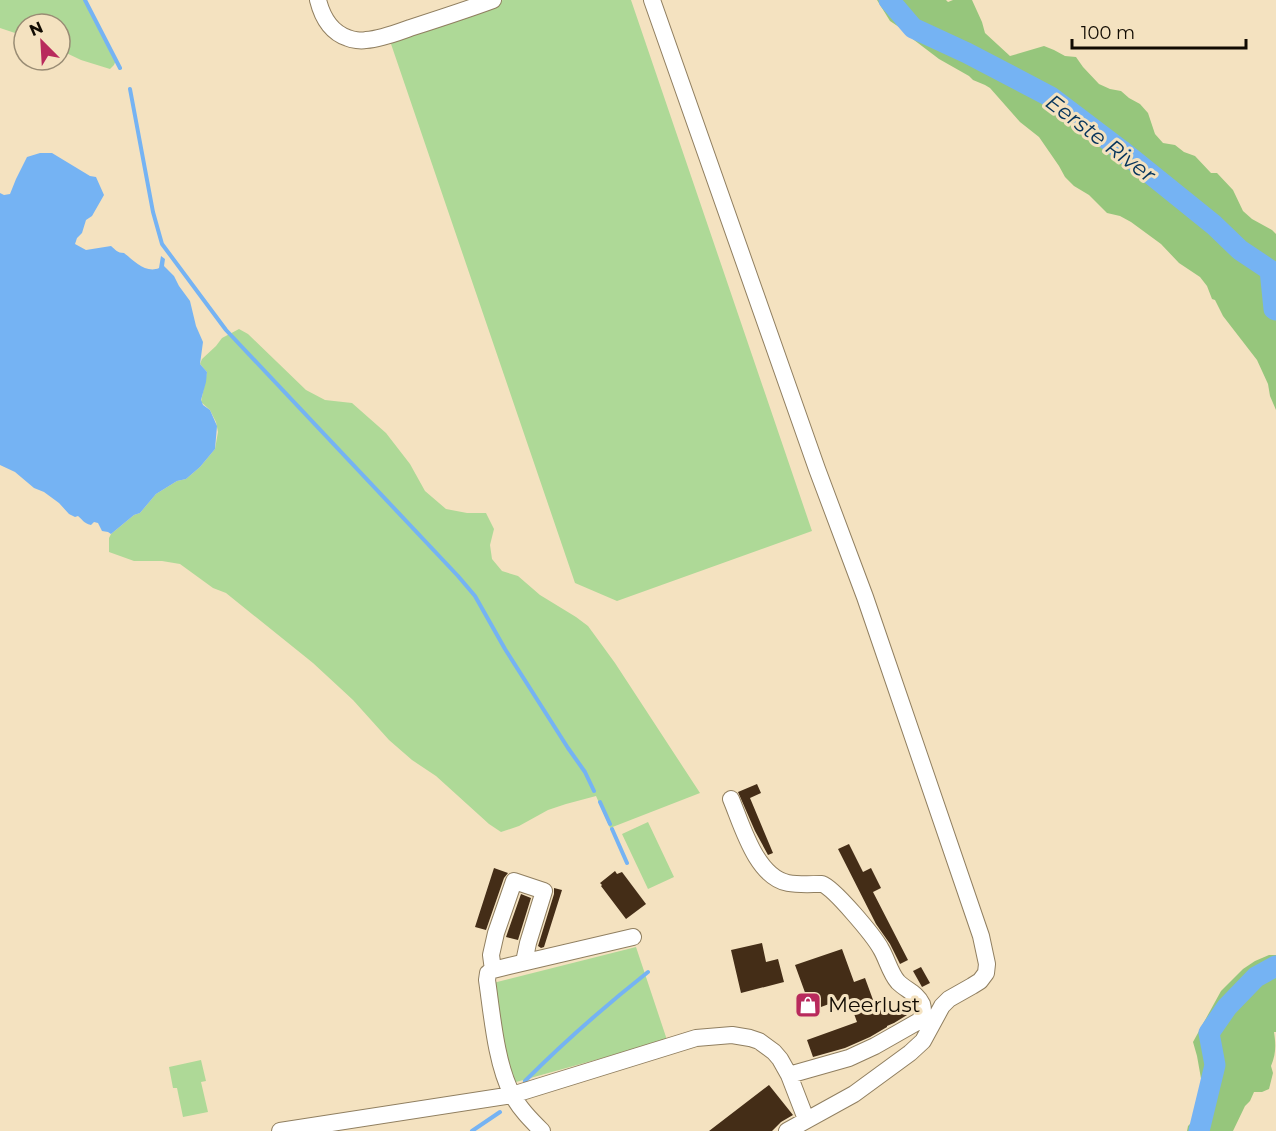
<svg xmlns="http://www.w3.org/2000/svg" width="1276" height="1131" viewBox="0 0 1276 1131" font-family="Montserrat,sans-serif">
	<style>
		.green { fill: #aed997 }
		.forest { fill: #96c67c }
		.water { fill: #75b3f3 }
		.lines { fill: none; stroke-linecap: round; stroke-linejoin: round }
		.stream { stroke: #75b3f3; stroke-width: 4 }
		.river { stroke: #75b3f3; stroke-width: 21 }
		.building { fill: #442d17 }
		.minor-casing { stroke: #907f60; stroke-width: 18 }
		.minor { stroke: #fff; stroke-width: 16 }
		.labels { text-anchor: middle; stroke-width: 6; stroke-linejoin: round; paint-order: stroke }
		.poi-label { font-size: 21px; fill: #110b02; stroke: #f4e2c0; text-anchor: start }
		.water-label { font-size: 22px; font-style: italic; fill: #04335b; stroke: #f4e2c0 }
	</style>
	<rect width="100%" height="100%" fill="#f4e2c0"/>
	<!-- green -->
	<path class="green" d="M0 0H85L116 60 114 65 110 69 81 60 60 50V24H24V36L0 28Z
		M503 0H631L812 531 617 601 575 583 390 41Z
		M239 329 248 334 306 390 325 400 352 403 386 433 410 464 425 491 446 509 467 513H486L494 529 490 545 492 559 502 571 518 576 540 595 576 617 588 626 615 663 700 793 610 828 596 796 566 804 548 810 519 826 501 832 489 824 436 776 412 760 389 740 353 700 313 663 226 593 213 588 180 564 162 561H134L109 552V538L111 534 134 515 140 513 156 494 177 481 186 479 200 467 215 449 218 432 216 422 210 410 201 402 207 372 200 364 202 359 216 346 222 338Z
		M648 822 674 877 648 889 622 834Z
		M636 947 667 1040 516 1082 509 1080 493 983Z
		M201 1060 206 1081 201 1082 208 1112 183 1117 177 1088H173L169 1067Z"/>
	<!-- forest -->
	<path class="forest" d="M877 0H946L948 2 953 0H972L982 22 985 33 1010 56 1044 46 1054 50 1065 56 1076 57 1083 67 1099 84 1110 89 1121 91 1129 98 1140 104 1148 113 1155 134 1163 143 1175 145 1184 152 1195 156 1211 173H1217L1233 190 1243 211 1252 219 1272 230 1276 234V410L1270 396 1268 384 1257 360 1223 316 1215 300 1212 299 1207 286 1200 277 1179 263 1161 244 1131 222 1120 216 1107 213 1089 195 1074 186 1065 177 1059 166 1039 137 1020 122 990 88 985 85 973 80 969 76 939 59 914 40 905 31 890 21Z
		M1269 955H1276V1032H1274C1276 1045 1276 1054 1271 1066L1273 1073 1269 1089 1262 1092H1254L1250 1101 1245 1106 1233 1131H1187L1188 1126 1199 1115 1205 1101 1197 1056 1193 1042 1221 991 1243 969 1255 961Z"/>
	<!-- water -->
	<path class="water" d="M40 153H52L90 176 96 177 104 195 92 216 86 220 82 233 77 238 75 244 86 250 111 246C116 250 117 253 124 253 133 260 146 274 159 268L161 256 165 259 164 266 174 276 179 286 190 301 196 326 203 342 200 364 207 372 206 382 201 400 203 405 210 410 217 426 215 449 200 467 186 479 177 481 156 494 140 513 134 515 111 534 108 532 102 531 98 523 94 522 91 525C83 523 83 520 78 516L75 517 69 514 59 503 44 492 34 488 15 472 0 465V193L4 195 10 194 16 179 27 157Z"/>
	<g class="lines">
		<!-- stream -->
		<path class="stream" d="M85 0 120 68
			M130 89 153 212 162 244 226 330 458 576 475 596 505 649 568 748 585 772 594 791
			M600 802 610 824
			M612 829 627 863
			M525 1081C564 1042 605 1006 648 972
			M472 1131 500 1112"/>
		<!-- river -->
		<path class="river" d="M889 0 913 28 967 53 1051 97 1121 150 1214 225 1240 250 1270 270 1274 309 1276 310
			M1199 1131 1215 1065 1209 1033 1227 1007 1256 977 1276 966"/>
	</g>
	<!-- building -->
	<path class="building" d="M757 784 761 793 750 798 773 853 768 855 755 831 738 792Z
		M849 844 863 872 871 868 881 888 873 892 908 960 900 964 890 944 876 924 838 849Z
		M494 868 508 873 504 878 486 930 475 927Z
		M615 871 617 874 622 872 646 904 626 919 601 886 602 885 600 883Z
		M554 888 562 890 544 947 541 948 538 946 554 894Z
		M521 894 531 898 518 940 506 937Z
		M762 943 766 962 778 959 784 982 741 993 731 950Z
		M842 949 854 982 865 978 876 1008 879 1007 882 1014 909 1004 912 1008V1012L894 1023 887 1026V1027L870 1037 845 1048 813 1057 807 1040 857 1022 848 997 802 1014 798 1002 807 998 795 965Z
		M921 967 930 983 922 987 913 971Z
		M769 1085 793 1115 781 1122 772 1131H709Z"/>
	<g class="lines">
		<defs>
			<path id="minor" d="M318 0C322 16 330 32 348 38 352 40 361 41 366 40 381 39 396 33 410 28 438 19 466 10 493 0
				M652 0 817 469 865 597 981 936 987 964 986 973 980 981 972 986 949 999 942 1006 923 1041 910 1053 854 1094 787 1131
				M731 799C742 825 756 877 788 883 799 885 811 884 822 884 834 888 874 936 881 949 887 959 890 973 898 982 906 990 917 993 922 1004 924 1011 923 1016 919 1021L875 1046 849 1058 789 1075
				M493 970 491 955 496 933 514 881 544 891 528 943 524 962
				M280 1131 512 1095 696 1038 732 1035 750 1038 759 1041 774 1052 780 1059 789 1075 806 1119
				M542 1131C531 1120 519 1108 512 1094 496 1064 492 1014 487 980L488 973 493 970 509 966 633 937"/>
		</defs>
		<!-- minor casing -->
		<use href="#minor" class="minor-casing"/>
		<!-- minor -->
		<use href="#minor" class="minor"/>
	</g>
	<!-- icons -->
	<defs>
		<symbol id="shop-square" viewBox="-11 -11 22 22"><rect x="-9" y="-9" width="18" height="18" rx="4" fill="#b82a5c" stroke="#f4e2c0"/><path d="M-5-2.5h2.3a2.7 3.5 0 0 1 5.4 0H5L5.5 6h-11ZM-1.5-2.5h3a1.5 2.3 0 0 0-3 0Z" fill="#fff"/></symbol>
	</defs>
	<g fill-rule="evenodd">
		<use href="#shop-square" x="793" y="990" width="30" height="30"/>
	</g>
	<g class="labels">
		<!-- poi labels -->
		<g class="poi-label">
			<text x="828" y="1012">Meerlust</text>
		</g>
		<!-- water labels -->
		<g class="water-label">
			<text transform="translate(1101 138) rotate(37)" y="8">Eerste River</text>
		</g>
	</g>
	<!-- north arrow -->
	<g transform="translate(42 42) rotate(336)"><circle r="28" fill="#f4e2c0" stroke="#998c74" stroke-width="1.5"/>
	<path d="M0-4.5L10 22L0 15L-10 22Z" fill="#b82a5c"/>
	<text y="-9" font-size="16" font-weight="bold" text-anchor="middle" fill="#110b02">N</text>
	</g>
	<!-- scale -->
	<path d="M1072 39v9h174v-9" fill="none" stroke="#110b02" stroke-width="3"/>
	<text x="1081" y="39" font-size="18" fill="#110b02" stroke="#f4e2c0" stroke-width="4.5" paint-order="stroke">100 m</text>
</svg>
